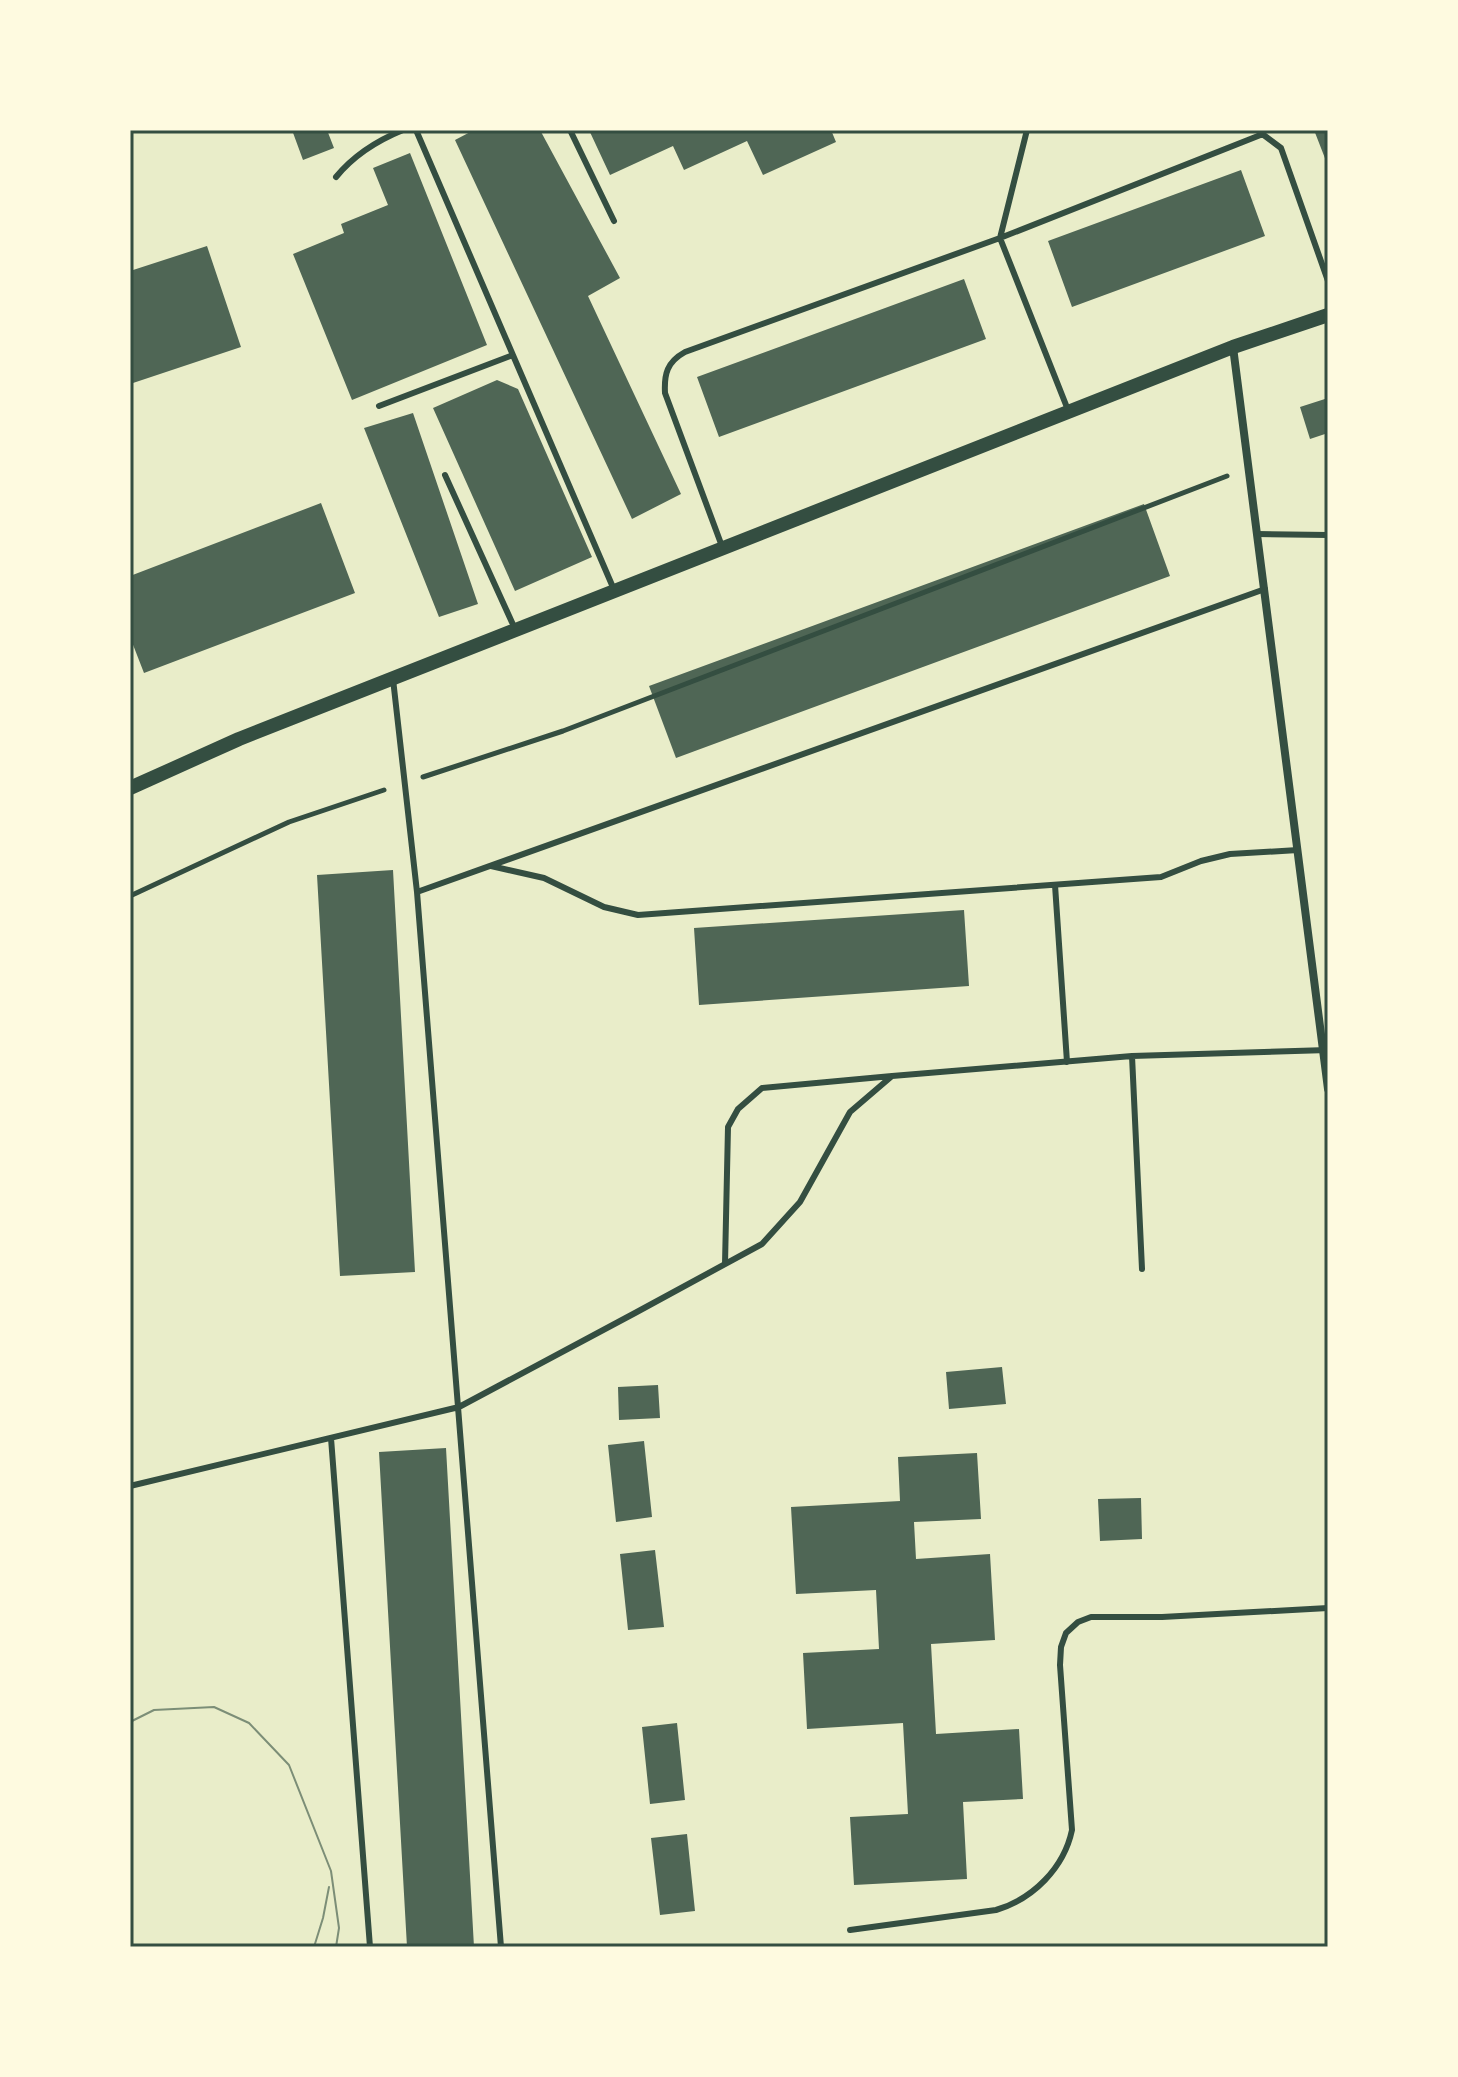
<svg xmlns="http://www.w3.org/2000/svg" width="1458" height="2077" viewBox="0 0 1458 2077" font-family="Inter,sans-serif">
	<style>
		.building { fill: #4f6655 }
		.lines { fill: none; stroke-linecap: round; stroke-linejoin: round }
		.path { stroke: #344e41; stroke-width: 5 }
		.service { stroke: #344e41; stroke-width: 6 }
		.minor { stroke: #344e41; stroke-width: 8 }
		.tertiary { stroke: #344e41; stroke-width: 14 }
		.tram { stroke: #7c8e77; stroke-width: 2 }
		.neatline { fill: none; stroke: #344e41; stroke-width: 3 }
	</style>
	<rect width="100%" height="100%" fill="#e9edc9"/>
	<!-- building -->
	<path class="building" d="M292 130H327L334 148 303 160Z
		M474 130H540L620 278 588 296 681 494 632 519 455 140Z
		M589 130H831L836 142 763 175 747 141 684 170 673 146 610 175Z
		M1314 130H1328V166Z
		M410 153 487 345 352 400 293 254 344 233 341 224 388 205 373 168Z
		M1241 170 1265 236 1072 307 1048 241Z
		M207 246 241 347 130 384V271Z
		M964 279 986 339 719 437 697 377Z
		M497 380 518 389 592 557 515 591 433 408Z
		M1328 398V433L1310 439 1300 407Z
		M413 413 478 604 439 617 364 428Z
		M321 503 355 593 144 673 130 637V576Z
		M1144 504 1170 576 676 758 649 686Z
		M393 870 415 1272 340 1276 317 875Z
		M964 910 969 986 699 1005 694 928Z
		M1002 1367 1006 1404 949 1409 946 1372Z
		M658 1385 660 1418 619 1420 618 1387Z
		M644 1441 652 1517 616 1522 608 1445Z
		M446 1448 474 1947H407L379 1452Z
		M977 1453 981 1519 914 1522 916 1559 990 1554 995 1640 931 1644 936 1734 1019 1729 1023 1799 963 1802 967 1879 854 1885 850 1817 908 1814 903 1723 807 1729 803 1653 879 1649 876 1590 796 1594 791 1507 900 1501 898 1457Z
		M1141 1498 1142 1539 1100 1541 1098 1499Z
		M655 1550 664 1627 628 1630 620 1554Z
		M677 1723 685 1800 650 1804 642 1727Z
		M687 1834 695 1911 660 1915 651 1838Z"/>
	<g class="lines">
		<!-- path -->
		<path class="path" d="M423 777 563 731 1227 476
			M130 896 289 822 384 790"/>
		<!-- service -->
		<path class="service" d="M416 130 615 592
			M570 130 614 221
			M1257 130 1281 148 1328 281
			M336 177C354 155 376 141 403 130
			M379 406 513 355
			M1068 410 1000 238 1263 134
			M445 475 515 629
			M1257 534 1328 535
			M723 549 665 393C664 374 667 362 685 352L1000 238 1027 130
			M393 679 417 892
			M491 866 544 878 604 907 638 915 1161 877 1201 861 1230 854 1298 850
			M1055 885 1067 1062
			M1132 1056 1142 1269
			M725 1264 728 1127 738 1109 762 1088 892 1076
			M331 1438 370 1947
			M130 1486 459 1407 635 1313 762 1244 800 1202 850 1112 892 1076 1132 1056 1328 1050
			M850 1930 996 1910C1033 1899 1064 1868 1072 1830L1060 1665 1061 1647 1066 1633 1078 1622 1091 1617H1162L1328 1608
			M501 1947 417 892 1265 589"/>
		<!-- minor -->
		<path class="minor" d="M1233 347 1328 1089"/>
		<!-- tertiary -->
		<path class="tertiary" d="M130 788 239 739 1233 347 1328 315"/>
		<!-- tram -->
		<path class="tram" d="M130 1722 154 1710 214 1707 249 1723 289 1765 331 1871 339 1928 336 1947
			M314 1947 323 1918 329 1887"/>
	</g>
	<!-- border -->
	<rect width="1458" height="2077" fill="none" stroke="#fefae0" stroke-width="264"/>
	<rect x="132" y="132" width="1194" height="1813" class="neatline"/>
</svg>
